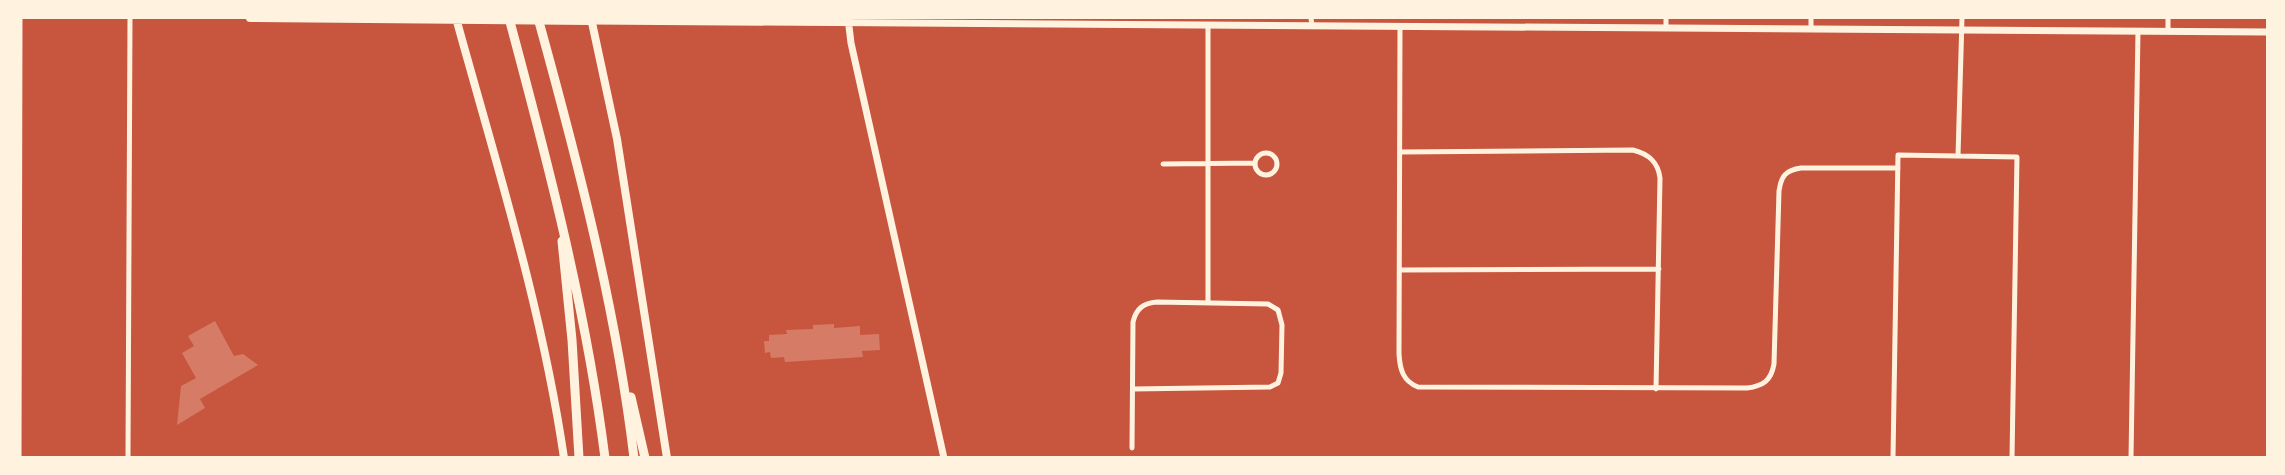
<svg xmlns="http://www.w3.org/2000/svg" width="2285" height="475" viewBox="0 0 2285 475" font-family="Karla,sans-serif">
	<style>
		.building { fill: #d67c66 }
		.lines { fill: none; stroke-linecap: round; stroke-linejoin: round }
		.minor { stroke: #fff3e0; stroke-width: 5 }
		.secondary { stroke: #fff3e0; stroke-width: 7 }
		.primary { stroke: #fff3e0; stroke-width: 8 }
		.motorway { stroke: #fff3e0; stroke-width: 9 }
	</style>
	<rect width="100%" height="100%" fill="#c8553d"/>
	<!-- building -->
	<path class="building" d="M215 321 234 356 243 354 258 365 200 399 205 408 177 425 181 386 196 378 182 353 194 346 188 336Z
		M834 324V328L860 326V335L879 334 880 350 862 351 863 357 785 362 784 357 771 358 770 352 765 353 764 341H769V335L787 334 786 330 813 329V325Z"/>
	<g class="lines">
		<!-- minor -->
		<path class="minor" d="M1311 18 1312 26
			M1666 18V28
			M2168 18V31
			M1208 25V303
			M1400 26 1399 354C1400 370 1403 381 1418 387L1747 388C1763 386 1771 381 1774 364L1779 191C1781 176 1786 170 1801 168H1898
			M1811 29V18
			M1400 152 1633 150C1649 154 1658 162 1660 178L1656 389
			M1255 164a11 11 0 1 1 22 0a11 11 0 1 1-22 0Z
			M1958 156 1962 18
			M1163 164 1255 163
			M1400 270 1659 269
			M1132 448 1133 322C1136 309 1143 303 1157 302L1268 304 1278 310 1282 325 1281 373 1278 383 1270 387 1133 389
			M19 458 20 18
			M128 458 130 18
			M1893 458 1898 155 2017 157 2012 458
			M2131 458 2138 31"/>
		<!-- secondary -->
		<path class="secondary" d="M848 18 851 43 944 458
			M591 21 2268 32"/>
		<!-- primary -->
		<path class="primary" d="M250 18 591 21
			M456 18C496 163 542 308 564 458
			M591 18 617 139 667 458"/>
		<!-- motorway -->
		<path class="motorway" d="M509 18C548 163 586 308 605 458
			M538 18C578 163 616 308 634 458
			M562 241 572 340 579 458
			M631 397 645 458"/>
	</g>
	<!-- border -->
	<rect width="2285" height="475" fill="none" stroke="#fff3e0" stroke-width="38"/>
</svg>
